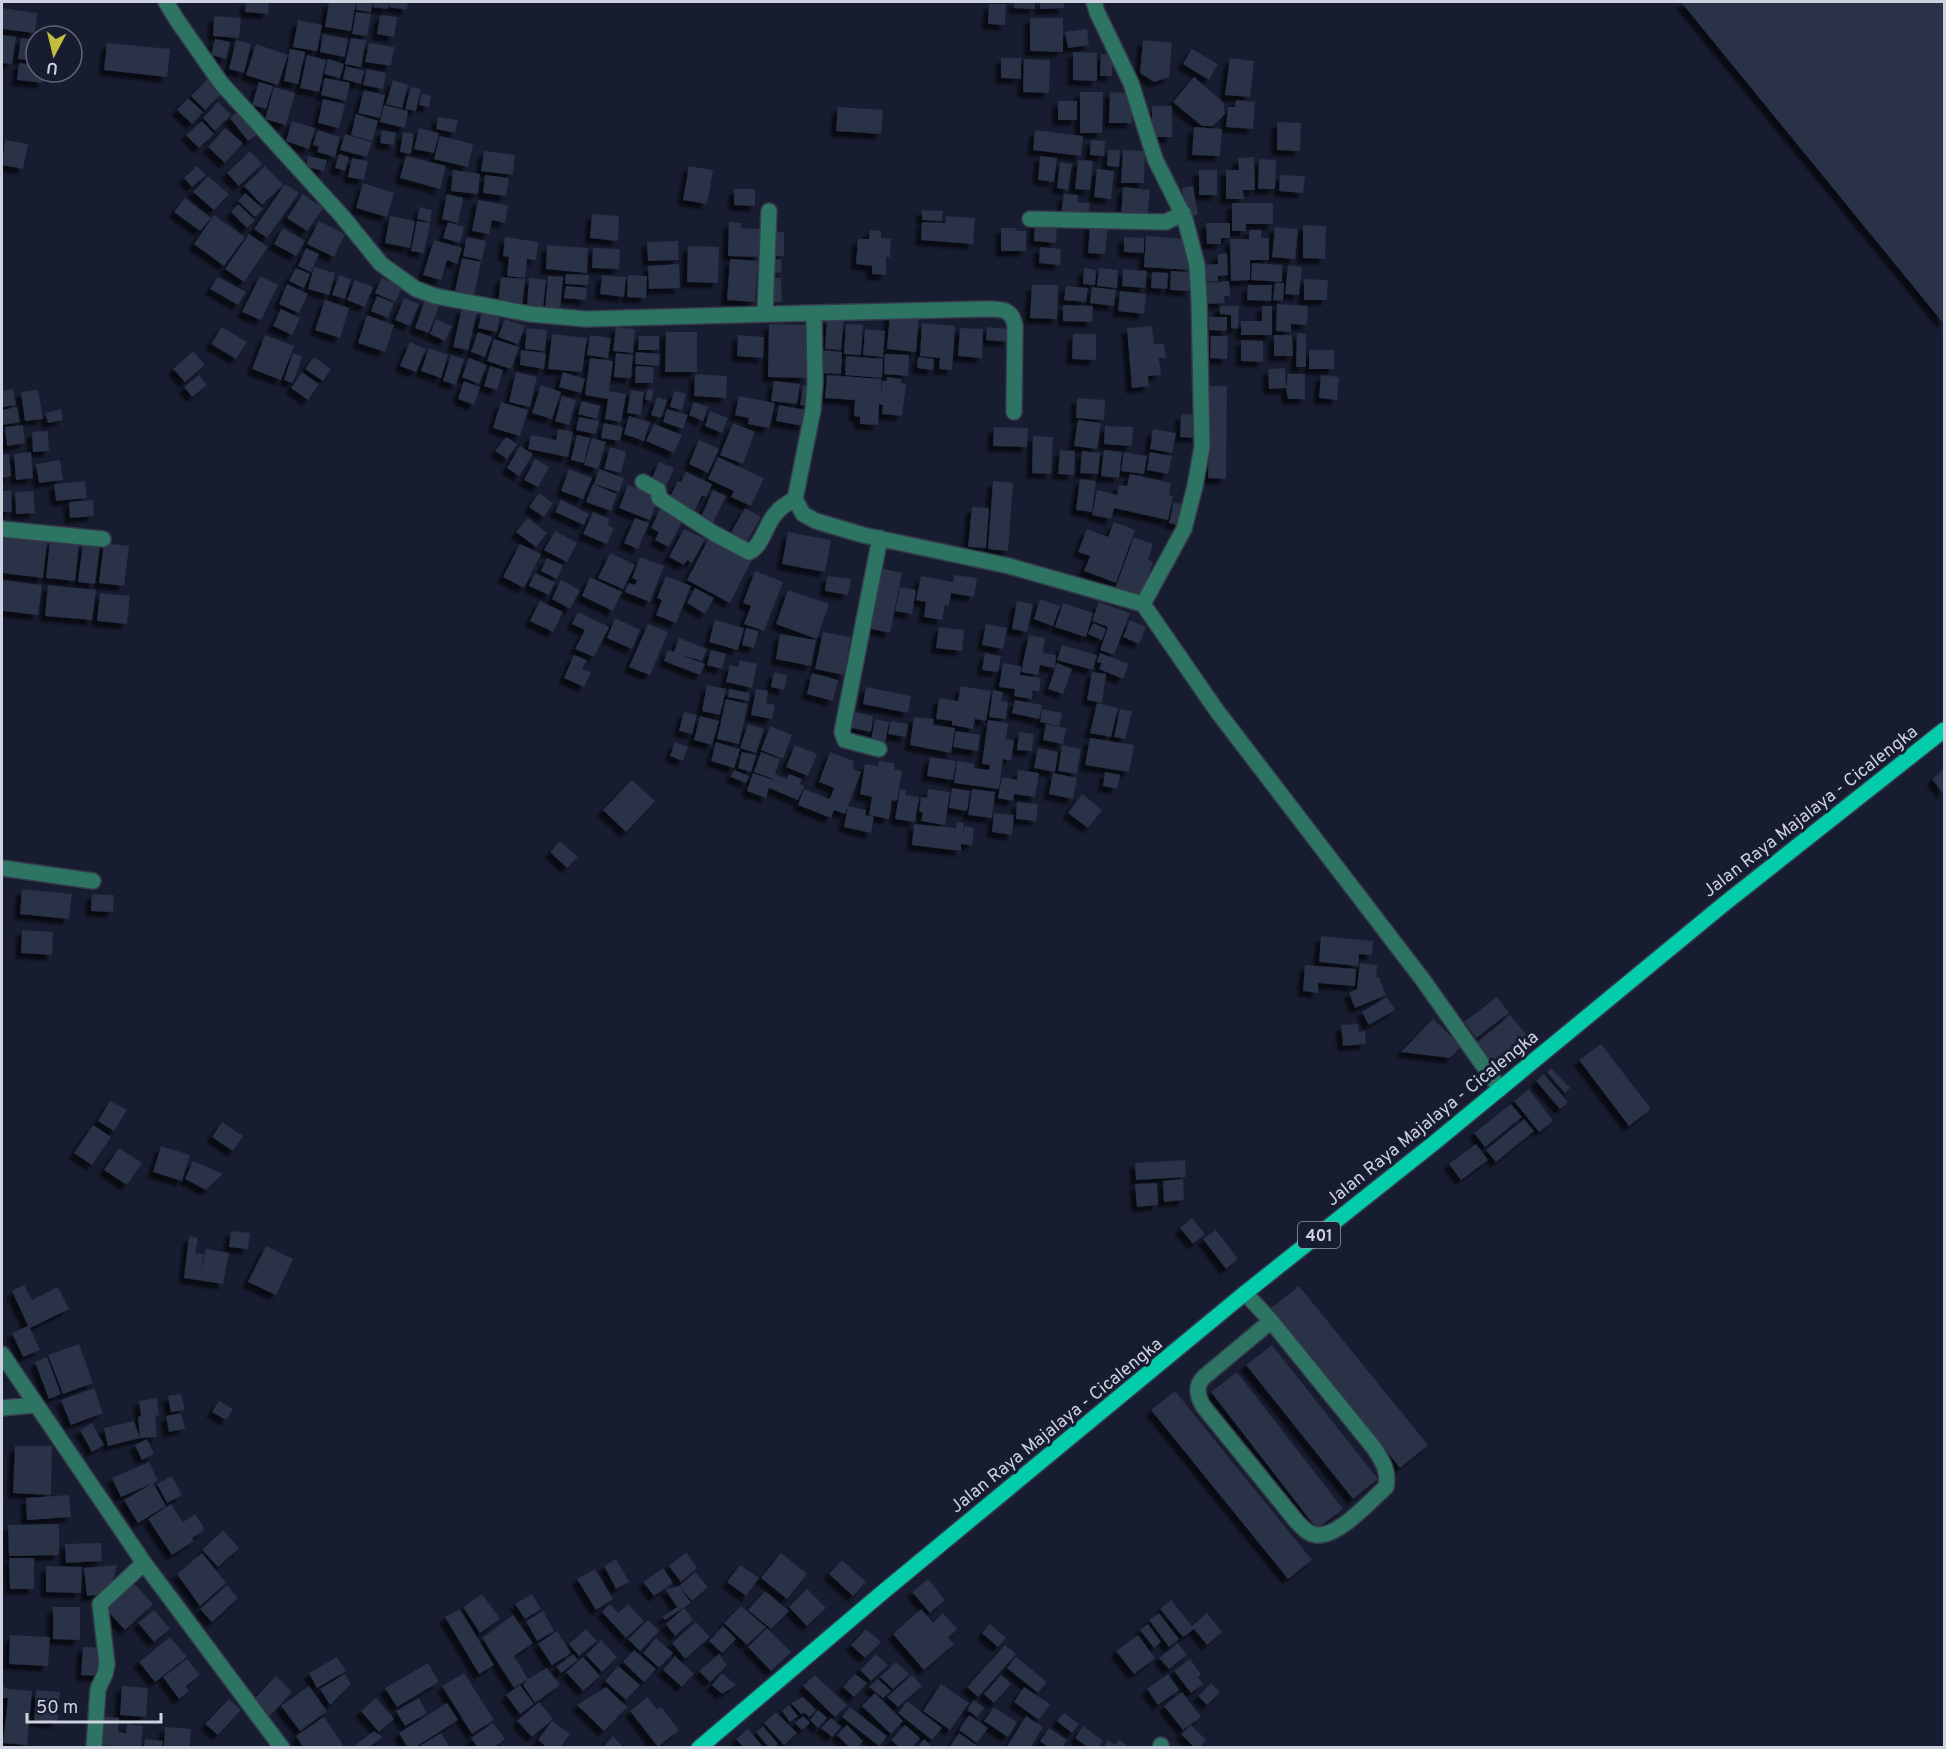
<svg xmlns="http://www.w3.org/2000/svg" width="1946" height="1749" viewBox="0 0 1946 1749" font-family="Overpass,sans-serif">
	<style>
		.building { fill: #2a3046; filter: url(#shadow) }
		.lines { fill: none; stroke-linecap: round; stroke-linejoin: round }
		.minor-casing { stroke: #34394c; stroke-width: 18 }
		.major-casing { stroke: #34394c; stroke-width: 18 }
		.minor { stroke: #2e7463; stroke-width: 15 }
		.major { stroke: #03ccaa; stroke-width: 15 }
		.labels { text-anchor: middle; stroke-width: 6; stroke-linejoin: round; paint-order: stroke }
		.shield { fill: #171c30; stroke: #979bab; stroke-width: 1.5 }
		.shield-label { font-size: 16px; font-weight: bold; fill: #ced2e0 }
		.street-label { font-size: 18px; fill: #ced2e0; stroke: #171c30 }
	</style>
	<defs>
		<filter id="shadow"><feDropShadow dx="-5.5" dy="5.5" stdDeviation="1.5" flood-color="#0009"/></filter>
	</defs>
	<rect width="100%" height="100%" fill="#171c30"/>
	<!-- building -->
	<path class="building" d="M246 2H269L268 14 245 12Z
		M329 2H356L351 31 325 27Z
		M357 2H372L371 12 356 10Z
		M374 2H389L388 9 373 7Z
		M390 2H408L407 10 389 7Z
		M1014 2H1035V9L1014 8Z
		M1040 2H1064V8L1040 9Z
		M1681 2H1944V324Z
		M989 4H1006L1005 25 988 24Z
		M2 8 37 13 35 33 2 29Z
		M356 12 371 14 367 36 352 34Z
		M380 15 397 17 394 37 377 34Z
		M214 16 241 18 239 38 213 36Z
		M1030 18H1063V52L1030 51Z
		M298 20 322 25 317 51 293 47Z
		M1087 29 1089 45 1068 48 1065 32Z
		M323 34 348 39 345 57 320 52Z
		M2 35 16 37 12 64 2 63Z
		M21 38 36 40V61L18 59Z
		M351 38 366 40 361 67 345 64Z
		M215 39 230 42 226 59 211 55Z
		M236 40 251 44 244 73 229 69Z
		M1143 40 1172 43 1169 77 1154 82 1140 73Z
		M72 42 82 43 77 70 72 69Z
		M107 43 170 49 167 77 104 70Z
		M369 43 394 47 391 66 365 62Z
		M256 44 288 55 278 85 246 75Z
		M290 49 305 52 298 84 284 81Z
		M1192 49 1218 64 1209 80 1183 64Z
		M1073 52 1097 53V81L1073 80Z
		M1101 54 1113 55 1112 76H1100Z
		M307 55 326 60 319 92 300 88Z
		M1001 58H1021V79L1001 78Z
		M1230 58 1254 61 1250 97 1225 95Z
		M328 59 344 64 340 78 324 74Z
		M1024 59 1050 60 1049 93 1023 92Z
		M19 63 36 65V72H44L43 83 17 80Z
		M346 66 364 71 361 84 343 79Z
		M367 69 386 73 383 89 363 85Z
		M1194 77 1223 102 1225 114 1213 126H1202L1173 102Z
		M325 78 350 83 346 101 321 95Z
		M208 79 222 93 205 110 191 96Z
		M393 80 408 85 402 108 386 104Z
		M259 82 273 86 266 109 252 105Z
		M274 87 295 93 286 125 265 119Z
		M411 87 421 89 416 111 405 109Z
		M364 90 385 95 380 118 358 113Z
		M1080 92H1103L1102 133H1080Z
		M1110 92 1133 93 1132 123H1109Z
		M422 93 431 96 429 107 419 105Z
		M188 98 203 112 192 124 177 110Z
		M323 99 345 104 339 128 318 123Z
		M1236 100 1255 102 1253 129 1226 127 1228 107H1235Z
		M1058 101H1077V120H1058Z
		M218 102 231 115 215 131 203 118Z
		M384 105 408 111 405 128 380 122Z
		M1152 106H1172V137H1152Z
		M838 107 883 110 881 134 836 131Z
		M239 110 258 134 248 141 230 118Z
		M356 114 378 121 372 141 351 135Z
		M438 117 458 120 455 133 436 129Z
		M202 121 214 134 199 148 186 135Z
		M292 121 315 128 309 149 286 141Z
		M1277 122 1301 123 1300 151 1277 150Z
		M1194 127 1222 129 1220 156 1192 155Z
		M225 128 243 143 225 163 208 147Z
		M419 128 439 133 434 153 414 149Z
		M318 130 340 137 335 157 317 152 319 147 313 145Z
		M382 130 396 133 394 145 380 143Z
		M1035 130 1083 136 1081 156 1033 150Z
		M403 132 414 134 411 154 400 152Z
		M345 134 372 142 367 157 340 150Z
		M440 136 473 144 468 167 434 159Z
		M5 140 28 144 23 169 2 165Z
		M1091 140 1105 141 1104 156 1090 155Z
		M1108 150H1120L1119 167 1107 166Z
		M1123 150 1145 151 1144 183H1121Z
		M250 151 262 164 239 186 227 173Z
		M484 151 515 155 513 175 481 171Z
		M339 154 349 157 345 171 335 168Z
		M308 156 327 160 324 171 306 167Z
		M406 156 446 166 440 189 400 178Z
		M1040 156 1057 158 1054 182 1038 180Z
		M1254 157 1255 190H1243L1244 199H1226V170H1239L1238 158Z
		M352 158 368 161 364 180 348 177Z
		M1259 159 1276 160 1275 189H1258Z
		M1078 160 1093 161 1090 190 1075 189Z
		M1060 162 1072 164 1068 190 1057 188Z
		M197 166 206 175 192 187 184 178Z
		M265 166 283 185 262 205 244 186Z
		M689 166 713 170 707 204 683 200Z
		M1097 169 1114 171 1111 199 1094 197Z
		M453 170 480 174 478 194 451 191Z
		M1199 170H1217V195H1199Z
		M485 175 509 178 506 196 483 193Z
		M1280 175 1305 176 1303 193 1279 191Z
		M208 176 229 194 214 210 193 192Z
		M363 183 394 193 387 217 356 208Z
		M285 184 299 193 267 238 254 229Z
		M1193 186 1198 215 1186 217 1182 188Z
		M1123 187 1150 190 1147 218 1121 216Z
		M734 189H755V206L734 205Z
		M245 193 263 209 255 217 238 201Z
		M303 194 323 208 307 231 287 218Z
		M447 194 463 198 458 223 442 219Z
		M1064 194 1078 195 1077 202 1090 203 1088 216 1061 213Z
		M185 198 211 218 200 231 174 212Z
		M478 200 508 205 505 223 492 220 489 234 472 231Z
		M1232 203H1273V224H1246V231H1232Z
		M238 204 255 220 247 228 231 212Z
		M420 207 432 210 430 222 417 219Z
		M922 210 943 211 942 221 922 220Z
		M592 214 619 216 618 241 590 238Z
		M214 215 245 237 224 266 194 244Z
		M390 216 415 221 410 248 385 243Z
		M946 216 975 218 973 244 921 240 922 222 945 223Z
		M319 221 345 234 334 257 307 244Z
		M417 221 430 223 424 253 411 251Z
		M448 222 464 227 460 243 443 238Z
		M729 222 741 223V228L760 229 759 257 728 256Z
		M1035 222 1057 224 1056 243 1034 241Z
		M1206 223H1230V238H1221V244H1207Z
		M1090 224 1108 225 1105 254 1088 253Z
		M1303 225 1326 226 1325 259 1303 258Z
		M1275 227 1298 229 1295 259 1272 257Z
		M283 228 305 241 296 256 274 244Z
		M1001 228H1015L1016 231H1026V251H1001Z
		M870 230 881 231V238L891 239 890 257H886V275L872 274V266L856 264 858 239H869Z
		M1249 230H1261V238H1269V260H1250V280L1231 281 1230 239H1249Z
		M768 232H784V256H768Z
		M249 234 268 247 244 282 225 269Z
		M1146 236 1184 239 1183 250 1191 251 1190 270 1144 267Z
		M467 237 486 241 482 260 463 256Z
		M505 237 538 242 536 260 527 259 525 278 507 276 509 257 503 256Z
		M1124 237 1144 238V253L1124 252Z
		M434 240 462 248 457 264 447 260 441 280 423 275Z
		M678 241 679 260 648 261 647 242Z
		M547 245 588 248 587 273 546 269Z
		M688 246 719 247 718 283 687 282Z
		M1040 247 1061 249 1060 265 1039 263Z
		M306 248 319 254 311 272 298 266Z
		M593 248 620 249 619 269 592 268Z
		M1227 253 1228 275 1218 276V281L1203 282 1202 265 1218 264V254Z
		M462 258 481 262 474 296 455 291Z
		M730 259 758 261 755 302 727 300Z
		M781 259 782 272 768 274 767 261Z
		M1252 263 1282 265V282L1251 280Z
		M679 264 680 288 649 289 648 266Z
		M1288 265 1302 267 1299 295 1285 294Z
		M314 267 335 273 329 295 308 289Z
		M296 268 310 274 304 288 289 281Z
		M1084 268 1096 270 1095 285 1083 284Z
		M1099 268 1118 270 1117 288 1097 286Z
		M1123 269 1147 271 1145 288 1122 286Z
		M1171 271 1192 272 1190 291 1170 290Z
		M1152 272 1168 273 1167 289 1151 288Z
		M566 274 589 275 588 285 565 284Z
		M339 275 351 279 345 299 332 295Z
		M602 275 626 277 624 297 600 294Z
		M628 275 647 276 646 298 627 297Z
		M260 276 278 285 261 320 242 312Z
		M548 276 563 277 560 311 545 310Z
		M218 277 246 292 238 305 210 289Z
		M501 277 525 279 522 307 498 304Z
		M382 278 402 287 395 302 375 293Z
		M529 278 546 280 543 308 527 306Z
		M767 278H781L782 302 769 303Z
		M1304 279 1328 280 1327 300H1304Z
		M355 280 373 287 365 307 347 300Z
		M1229 281 1230 296H1224L1225 303 1208 304 1206 283Z
		M1275 283H1284L1283 301 1273 300Z
		M287 284 308 294 299 313 279 304Z
		M1032 285H1058L1057 319 1030 318Z
		M1248 285H1272L1271 301 1247 300Z
		M566 286 587 288 586 300 564 298Z
		M1066 286 1088 288 1086 302 1064 300Z
		M1092 287 1116 290 1114 306 1090 303Z
		M1120 291 1146 294 1144 314 1118 311Z
		M377 296 394 303 388 318 371 311Z
		M404 298 419 304 410 326 395 320Z
		M325 300 349 308 340 338 315 330Z
		M425 300 439 305 429 333 415 328Z
		M1277 304 1308 306 1307 325 1291 324V332L1276 331Z
		M1063 305 1093 306 1092 322 1063 321Z
		M1220 306H1239L1238 329 1231 328V315L1220 314Z
		M1262 306H1272V335H1241V321H1262Z
		M462 308 477 312 468 350 453 347Z
		M281 309 300 318 292 335 273 326Z
		M482 312 500 316 497 332 478 328Z
		M890 313 919 315 916 352 887 349Z
		M367 315 394 325 385 352 358 343Z
		M1209 317H1227V331L1209 330Z
		M827 318 844 319 841 350 825 349Z
		M436 319 452 326 445 341 430 334Z
		M505 319 525 326 518 344 498 337Z
		M922 323 955 326 952 370 939 369 940 358 920 356Z
		M769 324 809 325 807 378 768 377Z
		M846 324 863 325 861 355 844 354Z
		M1152 326 1154 344H1164L1166 358H1159L1161 375 1148 376 1149 386 1132 388 1127 328Z
		M222 327 247 342 236 359 211 344Z
		M616 327 635 329 633 353 613 351Z
		M987 327 1010 329 1008 342 986 340Z
		M527 328 547 330 545 351 525 349Z
		M960 328 983 329 982 358 958 356Z
		M865 329 885 331 883 357 863 355Z
		M478 332 492 337 485 357 471 352Z
		M666 332H697V372H665Z
		M1297 333 1306 334V367H1296Z
		M552 334 587 338 582 372 548 369Z
		M1073 334H1096V360L1072 359Z
		M265 335 294 346 281 380 252 369Z
		M590 335 611 338 608 358 587 355Z
		M738 335 764 337 763 358 737 356Z
		M1274 335H1292L1293 356H1274Z
		M639 336H659V350H638Z
		M1211 336H1228L1227 359 1210 358Z
		M494 339 519 347 511 369 487 361Z
		M1241 340 1263 341V362L1241 361Z
		M410 342 426 349 416 372 400 366Z
		M429 348 448 355 441 378 421 371Z
		M521 350 546 353 544 369 520 365Z
		M822 350 842 352 841 374 820 373Z
		M1309 350H1334V369H1309Z
		M193 351 205 365 185 382 173 369Z
		M636 352 660 354 659 366 635 364Z
		M293 353 302 357 293 383 284 380Z
		M616 353 633 355 631 378 614 377Z
		M885 354 909 355 908 376 884 374Z
		M451 355 464 359 456 385 443 381Z
		M846 356 883 359 882 378 845 375Z
		M314 357 331 369 323 381 305 369Z
		M918 357 934 359 933 370 917 368Z
		M469 358 487 365 479 384 462 377Z
		M590 358 613 361 609 391 626 394 621 422 605 419 608 399 585 395Z
		M490 366 503 370 497 390 484 386Z
		M636 366 654 367 653 383H635Z
		M1285 368 1286 388 1269 389 1268 369Z
		M302 372 319 384 308 400 291 388Z
		M516 372 537 377 530 407 509 402Z
		M563 372 585 379 581 393 559 387Z
		M695 374 727 376 726 398 694 396Z
		M1288 374H1305V399H1288L1286 388Z
		M199 375 207 385 192 397 184 387Z
		M827 375 881 379V395L882 381H887V377L902 379 901 383 906 384 902 416 882 414 883 405 879 404 878 425 860 424V417L854 416 855 400 825 398Z
		M1321 375 1339 377 1337 400 1319 398Z
		M464 381 480 387 474 405 458 399Z
		M774 381 800 384 797 404 771 401Z
		M541 385 561 392 552 419 532 413Z
		M803 385 811 386 808 406 800 405Z
		M1210 386H1227L1226 479 1208 478Z
		M13 389 16 405 2 407V391Z
		M648 389 654 390 651 401 645 399Z
		M38 390 43 419 25 421 21 392Z
		M631 390 644 392 641 415 627 413Z
		M674 391 686 394 682 410 670 407Z
		M562 396 576 400 569 425 555 421Z
		M739 396 775 403 769 428 748 424 749 418 735 415Z
		M657 397 667 400 661 418 651 415Z
		M1077 398 1105 400 1104 420 1076 418Z
		M582 401 600 406 597 419 578 414Z
		M501 402 528 410 520 436 493 428Z
		M694 402 708 407 703 421 689 415Z
		M779 405 806 410 803 426 776 421Z
		M17 407 20 422 2 425V410Z
		M61 409 63 420 48 423 45 413Z
		M667 409 688 415 683 429 663 422Z
		M710 411 728 418 722 433 705 426Z
		M1181 414 1199 415 1197 438 1180 437Z
		M629 416 650 422 644 441 624 434Z
		M579 417 599 421 596 434 576 430Z
		M1078 420 1101 423 1097 449 1074 446Z
		M604 423 623 427 620 441 601 438Z
		M733 423 755 432 743 464 720 455Z
		M654 424 682 435 674 453 646 441Z
		M23 425 25 443 7 446 5 427Z
		M1105 426 1133 427 1132 446 1104 444Z
		M994 427 1028 428 1027 447 993 446Z
		M558 429 573 432 568 457 528 449 531 435 556 440Z
		M1153 429 1176 433 1172 453 1150 449Z
		M48 431 49 451 33 452 32 432Z
		M577 435 590 438 584 463 571 460Z
		M1033 436 1053 437 1051 474 1032 473Z
		M506 437 517 444 507 459 495 451Z
		M592 438 606 442 598 469 584 465Z
		M699 440 719 449 708 473 689 464Z
		M520 446 533 454 519 476 507 468Z
		M610 447 626 452 621 473 604 469Z
		M1060 450 1075 451 1074 475 1058 474Z
		M1104 450 1122 452 1119 478 1101 476Z
		M1082 451 1100 453 1098 474 1080 473Z
		M31 452 33 478 16 480 14 454Z
		M1124 452 1147 456 1144 474 1121 471Z
		M1150 452 1172 456 1168 474 1147 470Z
		M9 454 11 476 2 478V455Z
		M718 457 764 478 751 506 731 497 734 491 708 479Z
		M535 459 549 467 538 487 524 480Z
		M60 460 63 480 39 483 36 464Z
		M659 462 674 468 665 489 650 483Z
		M569 469 592 478 583 499 561 491Z
		M599 469 624 478 619 492 594 484Z
		M686 472 712 484 706 497 702 495 694 512 668 501 678 481 681 482Z
		M1130 474 1171 483 1169 495 1173 496 1168 520 1114 508 1111 519 1092 515 1097 490 1117 495 1119 485 1127 486Z
		M1080 479 1096 481 1092 512 1076 510Z
		M85 481 87 498 56 501 54 484Z
		M993 481 1013 483 1008 551 988 549Z
		M593 484 617 494 611 511 586 502Z
		M628 485 656 496 657 502 650 520 619 508Z
		M713 490 726 496 713 523 701 517Z
		M2 491H11L12 512H2Z
		M33 491 35 513 16 514 15 492Z
		M539 493 553 503 544 517 529 507Z
		M93 500 94 516 70 518 69 502Z
		M561 500 589 514 584 525 555 512Z
		M1174 502 1186 505 1181 526 1169 523Z
		M972 507 989 508 986 548 968 547Z
		M745 508 761 517 746 543 730 534Z
		M660 509 683 520 669 547 655 540 659 532 651 528Z
		M593 512 610 519 607 525 614 528 607 544 583 534Z
		M528 518 547 533 536 547 516 532Z
		M635 518 649 523 638 549 624 543Z
		M1114 522 1135 530 1116 583 1084 571 1090 556 1078 552 1087 529 1108 537Z
		M684 529 705 539 692 563 687 560 684 565 669 557Z
		M555 531 577 543 567 562 544 550Z
		M788 532 831 540 825 572 782 564Z
		M2 537 47 542 43 578 2 573Z
		M1134 537 1153 544 1148 560 1153 562 1140 599 1115 589Z
		M709 538 752 560 730 603 687 580Z
		M50 541 79 544 75 581 46 578Z
		M83 543 100 545 95 584 78 582Z
		M104 543 129 546 124 586 99 583Z
		M520 544 541 554 524 588 503 577Z
		M610 553 635 565 623 589 598 578Z
		M640 557 664 566 650 602 625 592 629 583 635 585 637 580 632 578Z
		M547 558 563 565 557 579 541 571Z
		M880 568 902 573 890 633 867 628Z
		M755 571 783 582 764 631 744 624 751 606 743 603Z
		M535 573 555 582 549 595 529 586Z
		M954 575 977 578 974 597 951 593 949 606 945 605 942 620 924 617 926 602 916 600 921 576 953 582Z
		M666 576 691 586 676 623 656 615 662 600 657 598Z
		M827 576 851 579 848 595 825 591Z
		M590 577 622 592 613 611 582 596Z
		M2 580 42 585 38 615 2 611Z
		M561 580 580 590 570 609 552 599Z
		M48 585 96 590 92 620 45 616Z
		M900 587 916 590 912 614 895 611Z
		M695 588 714 598 705 614 687 603Z
		M788 590 829 604 817 639 776 624Z
		M100 593 130 596 127 624 97 621Z
		M1040 599 1060 606 1053 626 1034 619Z
		M540 601 563 612 553 632 530 621Z
		M1017 601 1033 604 1027 632 1012 629Z
		M1099 602 1130 613 1114 655 1100 650 1108 627 1092 621Z
		M1063 603 1093 613 1086 637 1055 627Z
		M578 612 609 627 594 657 575 649 585 630 572 624Z
		M615 618 640 630 632 649 607 638Z
		M715 620 744 628 738 650 709 642Z
		M1130 620 1146 627 1139 644 1123 637Z
		M1093 623 1106 629 1102 640 1088 634Z
		M648 624 668 632 650 675 629 667Z
		M986 624 1007 628 1003 649 982 645Z
		M939 627 964 630 962 651 936 648Z
		M746 628 759 631 754 648 742 645Z
		M823 632 851 637 844 675 815 669Z
		M780 634 816 640 811 666 776 659Z
		M1029 635 1045 638 1043 653 1056 655 1055 668 1040 665 1038 675 1021 672Z
		M679 638 707 649 702 661 681 655 705 664 700 675 664 661 668 650 674 652Z
		M1062 645 1097 655 1093 670 1057 660Z
		M711 650 726 654 722 669 707 665Z
		M985 653 1001 656 998 672 982 670Z
		M1100 653 1129 664 1123 679 1099 669 1102 663 1097 662Z
		M574 655 587 660 582 669 591 672 584 687 564 678Z
		M740 660 757 664 752 688 726 682 730 665 738 667Z
		M1003 663 1021 666 1020 675 1041 678 1039 692 1033 690 1032 699 1014 696 1015 689 999 687Z
		M1057 663 1072 669 1063 694 1048 689Z
		M774 672 787 675 784 690 771 687Z
		M1092 672 1106 674 1102 703 1087 700Z
		M812 673 838 680 833 701 807 694Z
		M707 685 726 689 720 715 702 711Z
		M961 686 991 691 986 721 975 719 973 729 952 725V721L936 719 939 698 958 701Z
		M866 687 911 696 908 713 863 704Z
		M729 689 750 693 749 701 728 697Z
		M756 689 768 691 766 703 775 705 772 719 751 715Z
		M993 690 1003 692 1001 701 1008 702 1006 719 989 717Z
		M726 699 748 704 739 744 717 739Z
		M1015 700 1042 705 1039 719 1012 713Z
		M1097 703 1118 708 1111 737 1090 733Z
		M1042 709 1062 713 1059 726 1040 722Z
		M1120 709 1132 711 1125 739 1114 737Z
		M850 711 873 716 871 732 847 727Z
		M684 712 697 715 692 734 679 731Z
		M700 716 719 721 712 745 694 740Z
		M914 717 934 719 933 725 955 728 951 753 910 745Z
		M875 719 889 722 885 743 871 741Z
		M988 720 1008 723 1006 739 1014 740 1011 761 1003 759 999 789 954 783 957 761 974 764V768L989 770 990 765 982 764Z
		M891 721 908 724 906 737 888 734Z
		M748 724 764 729 756 753 740 748Z
		M1046 724 1066 728 1063 744 1043 740Z
		M770 726 792 735 783 759 761 750Z
		M956 731 980 735 978 751 953 747Z
		M1019 732 1034 734 1032 751 1017 750Z
		M1090 738 1134 745 1129 772 1085 765Z
		M675 742 688 747 683 761 670 756Z
		M716 742 740 749 734 768 711 761Z
		M795 745 817 754 808 776 786 767Z
		M1062 745 1081 749 1077 774 1058 771Z
		M1038 748 1058 752 1055 772 1034 768Z
		M742 752 756 755 751 772 738 768Z
		M761 752 780 759 775 774 787 779 789 774 802 779 800 784 804 786 798 800 769 788 766 798 747 791 753 773 773 780 774 779 754 772Z
		M830 752 854 761 852 765 854 766 853 769 861 772 845 814 834 810 831 818 798 805 804 789 830 799 834 788 819 782Z
		M930 757 956 761 953 780 927 776Z
		M879 761 894 763V769L902 771 897 801 892 800 889 819 869 815 872 797 860 794 865 764 878 766Z
		M1944 769V795L1932 779Z
		M734 770 749 776 746 783 731 777Z
		M1018 770 1039 773 1035 797 1014 794 1013 801 998 798 1002 777 1017 780Z
		M1105 772 1120 775 1117 789 1103 786Z
		M1053 773 1077 778 1073 799 1049 794Z
		M632 780 655 801 626 832 603 810Z
		M952 788 970 791 967 811 949 808Z
		M900 789 906 790 905 795 919 797 915 822 895 819Z
		M928 789 950 792 945 825 921 821 923 812H919L921 797 927 798Z
		M972 789 995 792 992 818 968 815Z
		M1082 794 1102 810 1088 828 1068 813Z
		M1017 802 1038 804 1036 821 1016 819Z
		M848 806 866 810 865 815 874 817 871 833 844 827Z
		M994 813 1014 815 1012 835 992 832Z
		M957 822 964 823 963 835 965 826 974 828 972 845 961 844V851L912 845 914 824 956 828Z
		M560 841 578 857 567 868 550 852Z
		M22 889 72 894 69 919 20 914Z
		M92 894 114 895 113 912 91 911Z
		M22 930 53 932 52 955 21 953Z
		M1321 936 1373 941 1372 955 1359 954 1358 966 1319 962Z
		M1360 963 1377 965 1376 977H1379L1386 995 1355 1008 1349 993 1357 989Z
		M1305 965 1356 969 1355 986 1318 983V993L1303 991Z
		M1387 997 1395 1010 1369 1025 1362 1012Z
		M1497 997 1509 1013 1476 1038 1464 1022Z
		M1510 1015 1534 1044 1499 1073 1475 1044Z
		M1433 1019 1461 1046 1450 1058 1401 1052Z
		M1358 1024 1359 1032 1365 1031 1366 1044 1343 1046 1341 1025Z
		M1601 1044 1651 1109 1629 1126 1579 1060Z
		M1551 1068 1570 1088 1565 1093 1547 1072Z
		M1544 1074 1568 1102 1560 1109 1536 1081Z
		M1529 1089 1553 1121 1539 1132 1514 1101Z
		M110 1101 127 1110 114 1131 98 1121Z
		M1511 1104 1522 1117 1485 1147 1474 1133Z
		M1524 1119 1534 1131 1496 1162 1486 1150Z
		M222 1122 243 1136 233 1151 212 1137Z
		M93 1125 111 1137 92 1165 74 1153Z
		M1476 1144 1488 1160 1461 1180 1449 1164Z
		M161 1146 190 1155 182 1181 153 1172Z
		M119 1148 142 1163 127 1185 104 1170Z
		M1185 1160 1186 1177 1136 1180 1135 1163Z
		M193 1161 223 1174 206 1190 185 1179Z
		M1183 1179 1184 1200 1164 1202 1163 1181Z
		M1157 1183 1158 1205 1137 1207 1135 1184Z
		M1192 1218 1205 1234 1193 1244 1180 1228Z
		M1216 1230 1238 1259 1226 1269 1203 1239Z
		M231 1231 250 1233 248 1249 229 1247Z
		M189 1236 198 1238 195 1253 204 1254 201 1272 206 1249 229 1253 223 1284 184 1278Z
		M266 1246 293 1259 276 1295 248 1282Z
		M24 1285 32 1300 58 1287 69 1309 30 1328 40 1350 23 1357 12 1333 28 1326 12 1291Z
		M1299 1286 1428 1445 1400 1468 1271 1308Z
		M79 1344 93 1383 63 1394 48 1355Z
		M1272 1345 1378 1479 1353 1499 1246 1365Z
		M47 1357 61 1394 49 1399 35 1362Z
		M1237 1372 1343 1509 1317 1529 1211 1392Z
		M94 1388 103 1413 71 1425 61 1400Z
		M1175 1391 1312 1560 1288 1579 1151 1410Z
		M181 1394 185 1410 171 1412 168 1396Z
		M157 1398 159 1416 155 1415 157 1437 140 1438 108 1446 104 1428 134 1421 140 1438 138 1417 141 1416 139 1401Z
		M219 1401 233 1409 226 1420 212 1412Z
		M181 1413 185 1429 169 1432 166 1416Z
		M92 1423 104 1445 92 1452 80 1430Z
		M147 1439 154 1454 142 1460 135 1445Z
		M15 1446H52L51 1495 13 1493Z
		M149 1462 158 1481 121 1497 112 1478Z
		M172 1476 182 1495 167 1503 157 1484Z
		M153 1483 166 1506 138 1523 124 1500Z
		M69 1495 71 1517 27 1520 26 1498Z
		M171 1504 183 1522 195 1514 204 1528 203 1531 192 1538 194 1541 172 1555 148 1519Z
		M59 1524V1555L9 1556 8 1525Z
		M223 1530 239 1548 218 1567 202 1550Z
		M101 1543 102 1561 66 1563 65 1544Z
		M686 1552 697 1568 681 1582 669 1566Z
		M202 1553 226 1583 200 1606 177 1574Z
		M781 1553 807 1574 787 1599 761 1578Z
		M9 1558H34V1589H10Z
		M616 1559 629 1582 616 1589 604 1566Z
		M842 1560 866 1582 853 1596 829 1574Z
		M117 1565 109 1594 87 1596 84 1568Z
		M740 1565 759 1578 746 1596 727 1582Z
		M46 1566 82 1567 81 1593 46 1592Z
		M663 1568 673 1583 654 1596 643 1582Z
		M595 1569 613 1599 596 1610 577 1579Z
		M695 1572 708 1587 692 1601 679 1586 691 1603 665 1620 662 1617 677 1607 665 1589 679 1586Z
		M130 1579 153 1604 125 1630 102 1605Z
		M928 1579 945 1600 930 1613 912 1592Z
		M227 1585 238 1598 212 1622 200 1609Z
		M807 1589 826 1608 807 1626 789 1607Z
		M765 1591 789 1611 771 1629 748 1610Z
		M482 1594 500 1619 480 1633 463 1607Z
		M532 1594 541 1609 525 1619 515 1604Z
		M1171 1600 1192 1626 1207 1613 1222 1632 1207 1645 1194 1629 1183 1637 1160 1609Z
		M610 1604 618 1613 628 1604 644 1621 626 1638 602 1612Z
		M741 1606 766 1627 747 1645 724 1623Z
		M53 1607H80V1640L53 1639Z
		M684 1608 693 1620 675 1636 666 1624Z
		M460 1609 494 1665 479 1674 445 1617Z
		M921 1609 933 1623 943 1613 957 1629 948 1638 954 1644 924 1670 893 1634Z
		M154 1610 170 1629 154 1642 138 1623Z
		M543 1611 554 1631 537 1641 526 1621Z
		M1159 1613 1179 1639 1169 1647 1149 1620Z
		M513 1615 533 1643 514 1656 528 1679 547 1668 560 1685 535 1703 523 1685 528 1679 514 1688 482 1638Z
		M648 1620 659 1631 640 1651 628 1639Z
		M696 1622 710 1637 685 1659 672 1643Z
		M990 1624 1006 1638 998 1647 982 1633Z
		M1148 1624 1161 1642 1154 1648 1140 1630Z
		M723 1626 736 1639 722 1653 709 1641Z
		M767 1628 791 1652 771 1671 748 1647Z
		M586 1629 597 1641 579 1656 569 1644Z
		M866 1629 881 1642 865 1658 851 1645Z
		M557 1631 571 1653 552 1665 538 1644Z
		M10 1635 50 1637 48 1666 9 1664Z
		M1138 1635 1155 1658 1134 1674 1116 1651Z
		M170 1637 187 1657 155 1682 139 1662Z
		M656 1638 673 1653 659 1668 643 1653Z
		M601 1640 617 1657 602 1672 586 1655Z
		M1178 1643 1187 1655 1169 1669 1159 1658Z
		M1005 1645 1016 1654 978 1697 967 1687Z
		M83 1647 105 1648 102 1676 81 1675Z
		M634 1650 656 1669 644 1682 623 1662Z
		M573 1654 578 1660 561 1673 556 1667Z
		M719 1654 727 1665 710 1682 699 1671Z
		M876 1654 888 1665 871 1681 860 1670Z
		M675 1656 694 1674 682 1687 663 1670Z
		M337 1657 346 1671 317 1688 309 1673Z
		M583 1657 600 1676 583 1691 566 1672Z
		M1016 1657 1047 1682 1038 1693 1007 1668Z
		M187 1659 200 1675 186 1686 189 1691 179 1699 163 1677Z
		M1190 1659 1201 1674 1198 1677 1203 1684 1191 1693 1174 1671Z
		M896 1662 909 1674 893 1689 880 1677Z
		M428 1663 439 1682 397 1707 385 1688Z
		M618 1666 640 1685 626 1700 605 1681Z
		M464 1673 494 1720 472 1734 442 1686Z
		M722 1673 736 1685 722 1694 712 1685Z
		M345 1674 351 1684 330 1705 320 1689Z
		M855 1674 867 1683 854 1697 843 1687Z
		M1168 1674 1179 1690 1158 1705 1147 1689Z
		M815 1675 847 1705 835 1717 803 1686Z
		M912 1675 922 1686 898 1707 887 1697Z
		M1001 1675 1011 1684 994 1703 984 1694Z
		M276 1676 292 1692 269 1717 252 1701Z
		M878 1679 891 1691 883 1698 869 1687Z
		M1211 1683 1220 1692 1207 1705 1198 1696Z
		M941 1684 969 1703 950 1730 923 1711Z
		M520 1685 534 1704 520 1714 506 1695Z
		M2 1686 8 1689 32 1691 27 1745 3 1743 8 1698H2Z
		M122 1686 148 1688 146 1717 120 1715Z
		M309 1686 327 1711 300 1731 281 1706Z
		M606 1687 627 1707 604 1731 577 1705Z
		M1024 1687 1050 1704 1039 1720 1014 1702Z
		M36 1690 60 1692 57 1723 34 1721Z
		M1182 1692 1201 1717 1183 1730 1164 1706Z
		M875 1693 903 1721 891 1734 862 1706Z
		M647 1697 657 1709 661 1707 679 1730 658 1747 630 1711Z
		M803 1697 816 1710 809 1717 805 1713 801 1714 791 1703Z
		M376 1698 394 1719 379 1732 361 1711Z
		M419 1698 427 1713 405 1726 396 1711Z
		M229 1699 241 1710 218 1735 205 1724Z
		M974 1700 984 1708 977 1717 967 1710Z
		M907 1701 942 1728 932 1740 898 1713Z
		M539 1702 553 1719 532 1737 517 1721Z
		M447 1703 458 1720 414 1748H408L399 1733Z
		M789 1705 798 1716 790 1722 782 1711Z
		M850 1707 887 1736 879 1746 842 1717Z
		M994 1707 1017 1722 1008 1737 984 1721Z
		M818 1710 827 1718 818 1728 810 1720Z
		M776 1712 797 1733 784 1745 764 1723Z
		M1064 1713 1079 1724 1072 1733 1057 1721Z
		M969 1715 988 1728 977 1743 959 1730Z
		M98 1716 119 1718 118 1732 126 1733 127 1724 143 1726 141 1748 96 1745Z
		M803 1716 810 1723 802 1730 795 1723Z
		M1026 1716 1043 1727 1030 1748H1006Z
		M324 1717 345 1748H304L296 1736Z
		M831 1718 841 1727 832 1737 821 1728Z
		M552 1721 570 1734 560 1748H548L538 1740Z
		M493 1723 505 1739 493 1748H478L471 1738Z
		M847 1725 863 1741 857 1748H850L837 1735Z
		M905 1725 920 1738 912 1748H900L891 1740Z
		M1191 1725 1206 1740 1199 1748H1195L1181 1734Z
		M763 1726 778 1744 774 1748H769L756 1732Z
		M1083 1726 1103 1741 1098 1748H1089L1075 1738Z
		M165 1727 191 1729 189 1748H164Z
		M1049 1728 1067 1740 1062 1748H1049L1040 1741Z
		M748 1729 764 1748H744L736 1739Z
		M374 1731 383 1737 368 1748H351Z
		M441 1733 450 1748H417Z
		M959 1733 980 1748H949Z
		M613 1736 624 1748H602Z
		M145 1739 163 1741 162 1748H144Z
		M924 1739 934 1748H917Z
		M1108 1740 1115 1745 1119 1740 1128 1746 1126 1748H1103Z"/>
	<g class="lines">
		<defs>
			<path id="minor" d="M166 2 177 20 221 83 342 216 381 264 416 289 435 296 530 314 586 319 814 313
				M1094 2 1097 12 1131 83 1155 159 1185 219 1197 265 1199 299 1202 447 1195 486 1184 529 1143 604
				M1030 219 1166 222 1183 213
				M765 314 769 211
				M1014 412 1015 326C1012 307 999 309 983 309L814 313 815 383 813 410 795 499 803 514 816 521 863 535 1009 566 1143 604 1217 711 1423 980 1500 1089
				M643 482 658 490 659 498 715 534 749 552C761 547 765 528 773 517 779 508 786 504 795 499
				M2 529 103 539
				M879 749 845 740 842 732 880 538
				M2 868 93 881
				M1245 1293 1271 1321 1374 1448C1383 1462 1389 1471 1386 1487 1370 1501 1339 1537 1316 1535 1308 1534 1303 1528 1297 1522L1203 1406C1197 1395 1195 1386 1204 1377L1271 1321
				M2 1354 144 1563 282 1748
				M2 1408 35 1405
				M94 1748 98 1689 105 1674 107 1664 100 1604 144 1563
				M1160 1748 1161 1745"/>
			<path id="major" d="M699 1748 883 1592 1245 1293 1434 1143 1724 904 1944 730"/>
		</defs>
		<!-- minor casing -->
		<use href="#minor" class="minor-casing"/>
		<!-- major casing -->
		<use href="#major" class="major-casing"/>
		<!-- minor -->
		<use href="#minor" class="minor"/>
		<!-- major -->
		<use href="#major" class="major"/>
	</g>
	<g class="labels">
		<!-- shield labels -->
		<rect class="shield" x="1298" y="1222" width="42" height="26" rx="4.5"/>
		<g class="shield-label">
			<text x="1319" y="1241">401</text>
		</g>
		<!-- street labels -->
		<g class="street-label">
			<text transform="translate(1810 811) rotate(-38)" y="6">Jalan Raya Majalaya - Cicalengka</text>
			<text transform="translate(1432 1118) rotate(-39)" y="6">Jalan Raya Majalaya - Cicalengka</text>
			<text transform="translate(1056 1425) rotate(-39)" y="6">Jalan Raya Majalaya - Cicalengka</text>
		</g>
	</g>
	<!-- border -->
	<rect width="1946" height="1749" fill="none" stroke="#ced2e0" stroke-width="6"/>
	<!-- north arrow -->
	<g transform="translate(54 54) rotate(187)"><circle r="28" fill="#171c30" stroke="#606576" stroke-width="1.5"/>
	<path d="M0-4.5L10 22L0 15L-10 22Z" fill="#c3bd3e"/>
	<text y="-9" font-size="16" font-weight="bold" text-anchor="middle" fill="#ced2e0">U</text>
	</g>
	<!-- scale -->
	<path d="M27 1713v9h134v-9" fill="none" stroke="#ced2e0" stroke-width="3"/>
	<text x="36" y="1713" font-size="18" fill="#ced2e0" stroke="#171c30" stroke-width="4.5" paint-order="stroke">50 m</text>
</svg>
